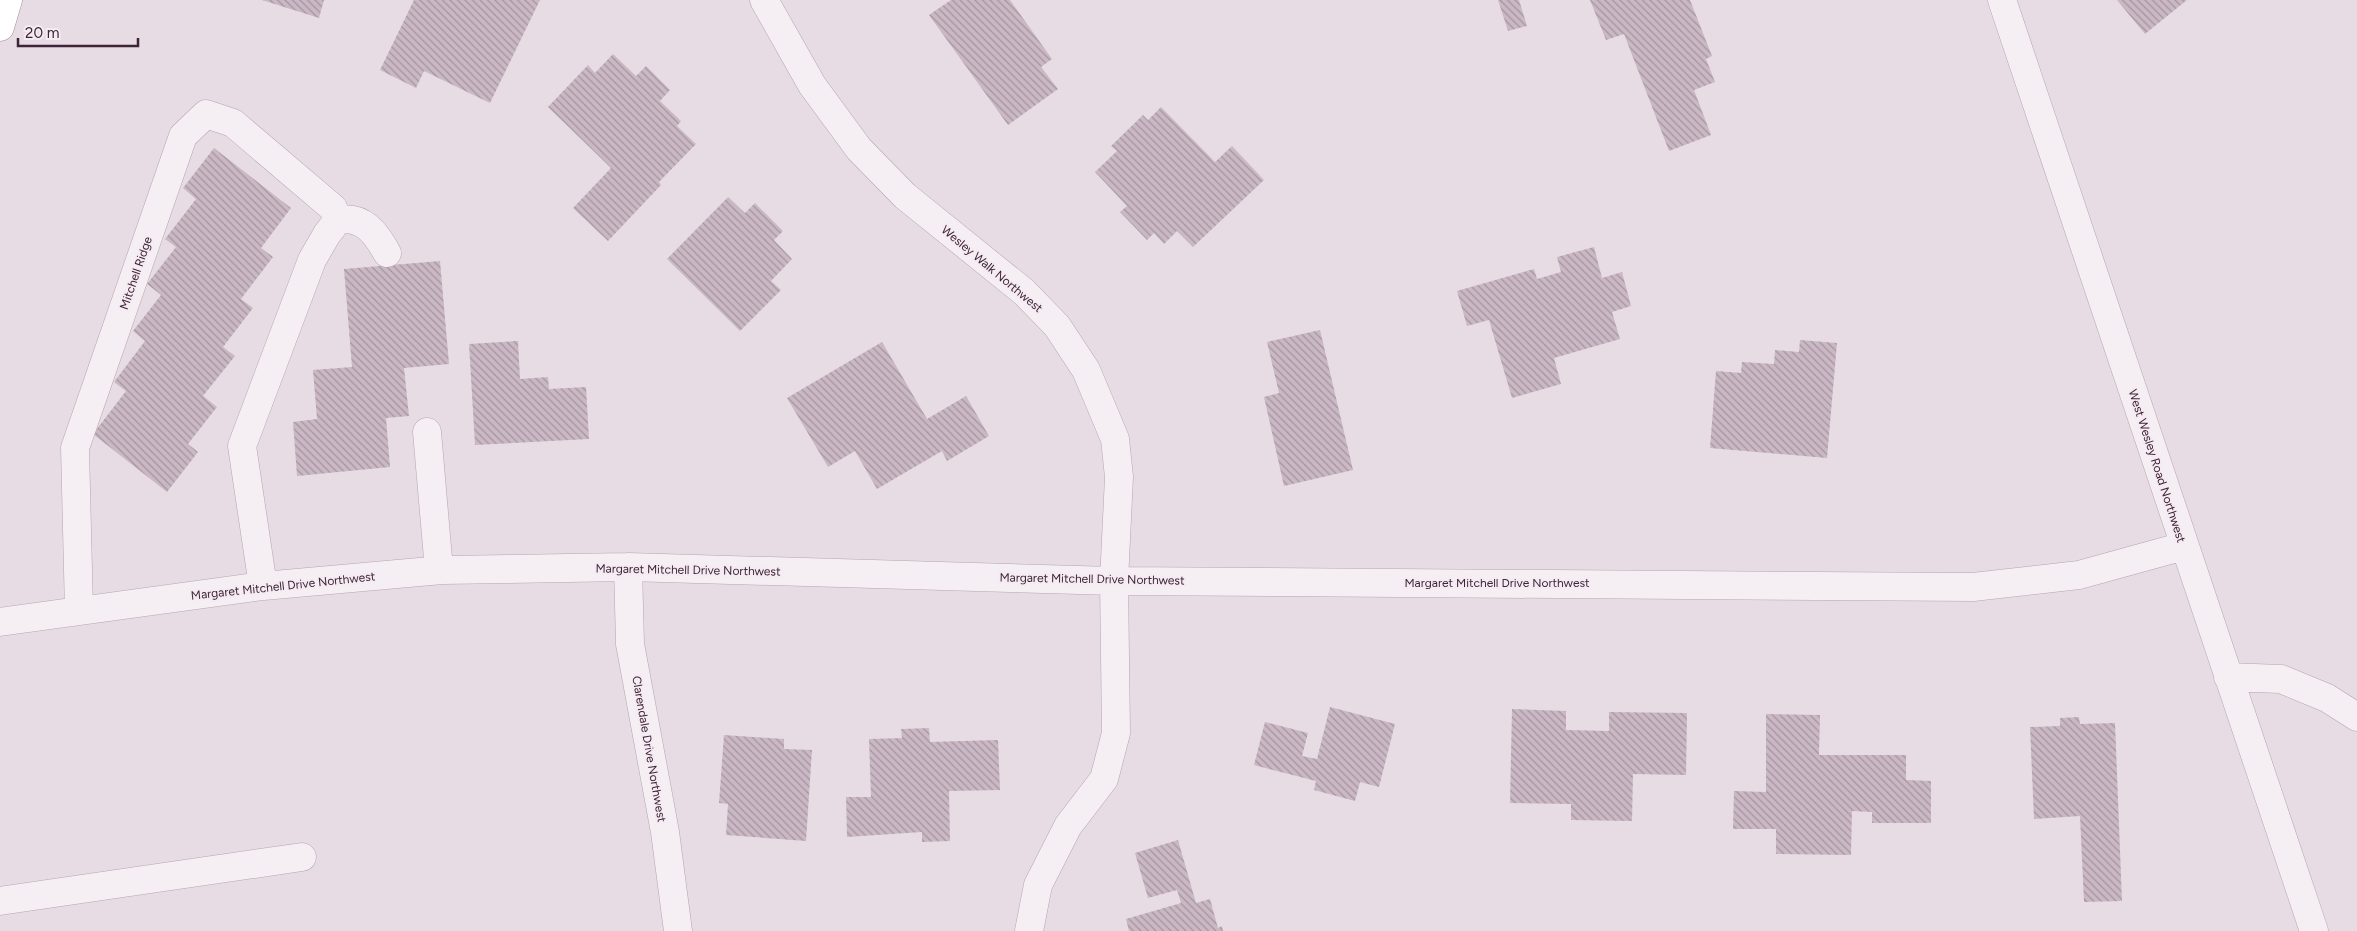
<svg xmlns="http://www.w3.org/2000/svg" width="2357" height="931" viewBox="0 0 2357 931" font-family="Figtree,sans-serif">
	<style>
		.building { fill: url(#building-back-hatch) }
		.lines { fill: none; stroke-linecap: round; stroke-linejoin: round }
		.minor-casing { stroke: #b4a5b0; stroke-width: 29 }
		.highway-casing { stroke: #9f8296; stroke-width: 29 }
		.minor { stroke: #f5eef3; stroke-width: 28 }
		.highway { stroke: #fff; stroke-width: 28 }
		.labels { text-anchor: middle; stroke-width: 4; stroke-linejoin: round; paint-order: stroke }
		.street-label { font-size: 12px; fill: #3e2436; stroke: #f5ebf2 }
	</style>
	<defs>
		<pattern id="building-back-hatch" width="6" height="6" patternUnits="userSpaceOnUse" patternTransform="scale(1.25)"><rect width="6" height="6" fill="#cab8c4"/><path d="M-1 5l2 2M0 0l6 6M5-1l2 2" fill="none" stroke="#a595a0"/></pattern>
	</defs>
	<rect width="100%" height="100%" fill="#e7dce4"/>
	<!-- building -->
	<path class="building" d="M262 0H324L319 18Z
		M414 0H540L490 103 424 71 416 88 380 70Z
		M951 0H1010L1052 59 1041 67 1058 89 1008 125 929 15Z
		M1498 0H1519L1527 26 1508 31Z
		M1590 0H1690L1712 56 1706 59 1715 82 1694 90 1711 135 1669 151 1624 34 1606 40Z
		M2117 0H2187L2145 34Z
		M613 54 636 76 646 66 670 90 660 101 681 121 677 126 696 144 659 182 661 185 608 241 573 208 611 168 548 107 588 65 595 73Z
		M1161 107 1215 162 1232 146 1264 180 1193 247 1177 231 1164 244 1154 233 1147 240 1120 212 1127 206 1095 172 1117 151 1111 146 1143 115 1148 120Z
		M214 148 291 208 261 248 273 257 241 299 253 308 223 347 235 356 203 396 217 407 188 444 198 452 167 492 93 434 126 391 114 382 145 341 133 331 161 295 147 284 176 247 165 239 196 199 183 188Z
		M728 197 745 213 755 203 783 231 774 240 792 259 771 281 781 290 740 331 667 259Z
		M1594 247 1602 278 1622 272 1631 306 1612 312 1620 339 1554 358 1561 384 1512 398 1489 320 1467 326 1457 291 1534 269 1537 279 1561 272 1557 257Z
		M440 261 449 364 404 368 409 416 386 418 390 467 297 476 293 422 317 419 313 370 352 367 344 269Z
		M1320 330 1353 470 1284 486 1264 397 1279 393 1267 342Z
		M1800 340 1837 343 1827 458 1710 448 1716 371 1741 373 1742 362 1774 364 1775 350 1799 352Z
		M518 341 520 379 548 377 549 389 586 387 589 439 475 445 469 344Z
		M882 342 927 419 966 396 989 436 947 461 942 451 877 489 855 451 828 467 787 398Z
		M1330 707 1395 724 1379 787 1360 782 1355 801 1314 790 1316 781 1254 765 1265 722 1308 733 1302 756 1317 759Z
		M1512 709 1566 711V730L1609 731V712L1687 713 1686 775 1633 774 1632 821 1571 820V804L1510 803Z
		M1766 714 1820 715 1819 755H1906V780L1931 781V823H1872V812L1852 811 1851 855 1776 854V829H1733L1734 791 1766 792Z
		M2079 717 2080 724 2115 723 2122 901 2084 902 2080 816 2034 819 2030 727 2060 726V718Z
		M929 728 930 742 998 740 1000 790 949 791 950 841 922 842V832L847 837 846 797H871L869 739 902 738 901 729Z
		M724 735 784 739V749L812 750 806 841 726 835 728 804 719 803Z
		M1178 840 1196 903 1210 899 1218 928 1222 926 1223 931H1129L1126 919 1181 903 1177 890 1148 898 1135 853Z"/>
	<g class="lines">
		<defs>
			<path id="minor" d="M764 0 812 85 859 149 905 196 1024 292 1057 326 1086 370 1115 439 1119 477 1114 581 1116 733 1104 779 1068 826 1038 885 1029 931
				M2002 0 2314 931
				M427 432 439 570
				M628 567 630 644 665 832 678 931
				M263 586 242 446 312 260 327 234 338 220C363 215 376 233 387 253
				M79 611 75 448 183 136 206 114 233 123 333 208 338 220
				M0 622 263 586 442 570 628 567 1114 581 1973 587 2079 575 2184 546
				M2228 677 2281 679 2327 698 2357 717
				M0 901 302 857"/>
			<path id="highway" d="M0 27 8 0"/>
		</defs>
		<!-- minor casing -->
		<use href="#minor" class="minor-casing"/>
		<!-- highway casing -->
		<use href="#highway" class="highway-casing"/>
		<!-- minor -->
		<use href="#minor" class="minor"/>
		<!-- highway -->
		<use href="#highway" class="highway"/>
	</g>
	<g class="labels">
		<!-- street labels -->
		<g class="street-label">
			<text transform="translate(992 269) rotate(40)" y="4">Wesley Walk Northwest</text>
			<text transform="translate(136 273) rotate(-71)" y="4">Mitchell Ridge</text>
			<text transform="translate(2157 466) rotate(72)" y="4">West Wesley Road Northwest</text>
			<text transform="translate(688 570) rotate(1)" y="4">Margaret Mitchell Drive Northwest</text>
			<text transform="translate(1092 579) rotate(1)" y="4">Margaret Mitchell Drive Northwest</text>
			<text x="1497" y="587">Margaret Mitchell Drive Northwest</text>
			<text transform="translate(283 586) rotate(-6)" y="4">Margaret Mitchell Drive Northwest</text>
			<text transform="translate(649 749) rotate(80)" y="4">Clarendale Drive Northwest</text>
		</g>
	</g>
	<!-- scale -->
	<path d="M18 38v8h120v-8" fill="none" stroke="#3e2436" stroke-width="2.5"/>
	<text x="25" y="38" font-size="15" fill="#3e2436" stroke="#f5ebf2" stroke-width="4" paint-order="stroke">20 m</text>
</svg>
